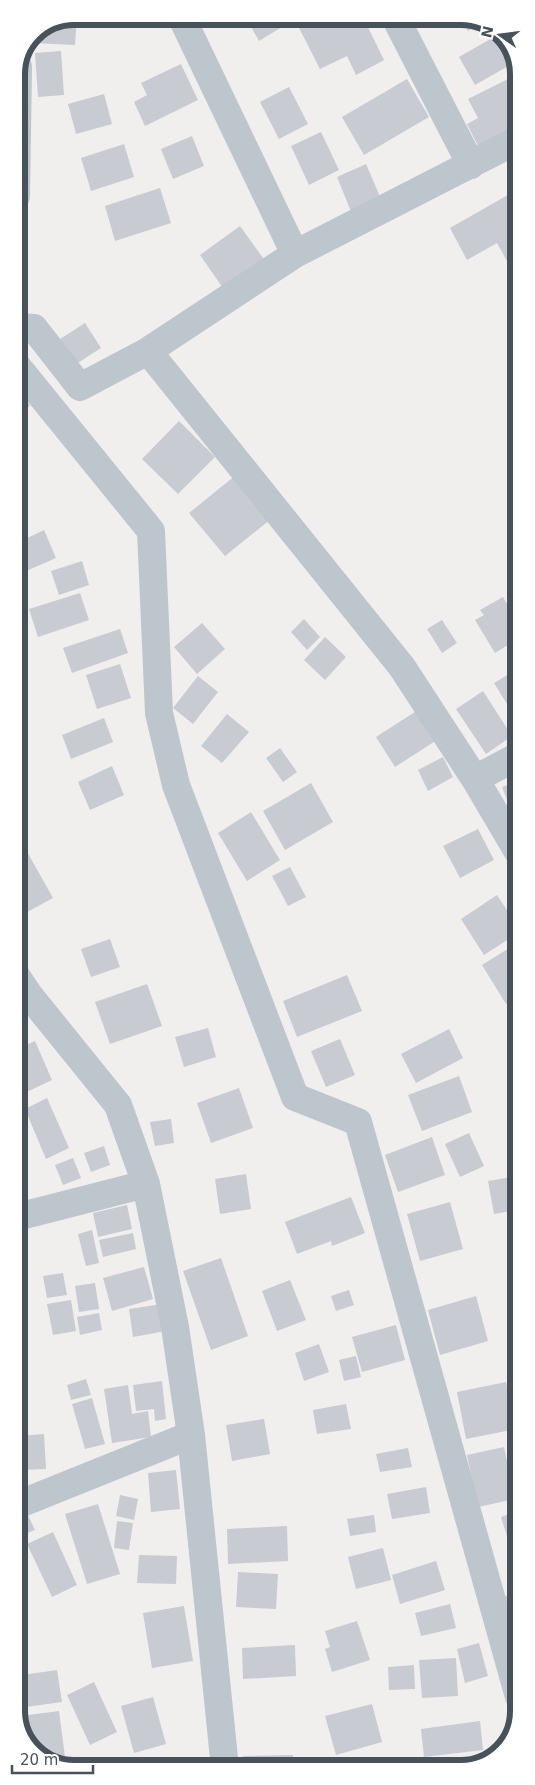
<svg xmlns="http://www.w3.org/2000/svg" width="535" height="1785" viewBox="0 0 535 1785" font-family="'DejaVu Sans',sans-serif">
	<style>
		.building { fill: #c8cbd1 }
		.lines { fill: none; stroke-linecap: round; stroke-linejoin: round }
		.minor { stroke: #bdc6cd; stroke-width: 28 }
		.rim { fill: none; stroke: #47525b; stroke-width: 6 }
	</style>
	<rect width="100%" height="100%" fill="#f1eeee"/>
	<!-- building -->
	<path class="building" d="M74 16H77L75 45 33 43 34 33Z
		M245 16H276L282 27 259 41Z
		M312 17H363L384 60 356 75 347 56 320 69 297 24Z
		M461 17H469L482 23 468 31Z
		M499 34 515 62 475 85 459 57Z
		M61 51 64 95 38 97 35 53Z
		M181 64 198 100 145 126 134 102 147 95 141 83Z
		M407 79 429 117 364 155 342 117Z
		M508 79 518 98V128L479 148 467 124 478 118 468 99Z
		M289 87 308 124 279 139 260 102Z
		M104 94 112 124 76 134 68 104Z
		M321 132 339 170 309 185 291 146Z
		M192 136 204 166 173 179 161 149Z
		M124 144 134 177 91 191 81 158Z
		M366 164 384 206 354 219 337 177Z
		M160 188 171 223 115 241 105 206Z
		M515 191 518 195V281L497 243 467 260 450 228Z
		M240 226 266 262 225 291 200 255Z
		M85 323 101 348 73 366 57 341Z
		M17 378 30 406 17 413Z
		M179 421 215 457 178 494 142 459Z
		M236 475 271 519 225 556 189 513Z
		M44 530 56 558 17 575V543Z
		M82 561 89 585 59 595 51 571Z
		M80 593 89 620 38 637 29 609Z
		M503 597 518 623V639L495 653 475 620 484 615 480 610Z
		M304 619 320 637 307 650 291 632Z
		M442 620 457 643 442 653 427 629Z
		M202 623 225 649 197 674 174 647Z
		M120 629 128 653 72 673 63 648Z
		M325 637 346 657 325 680 304 660Z
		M120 664 131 698 97 709 86 675Z
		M511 673 518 685V722L494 683Z
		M198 676 218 692 193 724 173 708Z
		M483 691 512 736 486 754 456 709Z
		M418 710 437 740 395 767 376 737Z
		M227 714 249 732 222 763 201 746Z
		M104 718 113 742 71 759 62 735Z
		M280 748 297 772 283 782 266 758Z
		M443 757 453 777 428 791 418 770Z
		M112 766 124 795 90 810 78 782Z
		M518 781V822L516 823 502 787Z
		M311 783 333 822 285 850 263 811Z
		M251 812 280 860 247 881 218 833Z
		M478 829 494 860 460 878 443 846Z
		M25 848 53 898 18 917 17 915V853Z
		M290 867 306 897 288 906 272 876Z
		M497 895 518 927V933L484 955 461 919Z
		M110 939 120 967 91 977 81 949Z
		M517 943 518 997 506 1004 482 965Z
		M347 975 362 1011 297 1037 283 1001Z
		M147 984 162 1026 110 1044 95 1002Z
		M208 1028 216 1057 184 1067 175 1037Z
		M449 1029 463 1058 416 1083 401 1054Z
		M340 1039 355 1075 326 1087 311 1051Z
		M35 1041 52 1080 18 1096 17 1093V1049Z
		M459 1076 472 1112 422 1131 408 1095Z
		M239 1088 253 1128 211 1143 197 1103Z
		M47 1098 69 1148 46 1159 25 1109Z
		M171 1119 174 1143 155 1146 150 1122Z
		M469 1133 484 1166 460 1177 445 1144Z
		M432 1137 445 1175 398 1192 385 1155Z
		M104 1146 110 1165 91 1172 84 1153Z
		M73 1158 81 1178 63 1185 55 1165Z
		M246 1174 251 1209 220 1214 215 1179Z
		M518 1176V1210L494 1214 488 1181Z
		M351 1197 365 1233 332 1246 331 1241 297 1254 285 1222Z
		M450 1202 463 1249 420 1261 407 1214Z
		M127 1205 132 1229 98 1237 93 1213Z
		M92 1230 99 1263 86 1266 78 1234Z
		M133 1233 136 1249 103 1257 99 1240Z
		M221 1258 248 1336 211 1350 183 1271Z
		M518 1266V1288L510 1270Z
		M144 1267 153 1299 112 1311 103 1278Z
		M63 1273 67 1295 47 1298 43 1276Z
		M290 1280 306 1320 277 1331 262 1291Z
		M95 1283 99 1309 79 1312 75 1286Z
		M349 1290 354 1305 336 1311 331 1296Z
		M476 1296 488 1341 440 1355 428 1310Z
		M71 1300 76 1331 53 1335 47 1304Z
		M162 1304 166 1331 133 1337 129 1309Z
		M99 1313 102 1330 80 1335 77 1317Z
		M396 1325 405 1360 362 1372 352 1337Z
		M319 1344 329 1372 304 1381 295 1353Z
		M356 1356 361 1377 344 1381 339 1360Z
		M518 1357 519 1396H518L509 1359Z
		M86 1379 91 1395 71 1400 67 1385Z
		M162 1381 166 1419 155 1421 154 1409 136 1411 133 1385Z
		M506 1382 516 1429 466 1439 457 1392Z
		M128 1385 132 1414 148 1411 151 1437 112 1443 104 1389Z
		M92 1398 105 1444 85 1449 72 1404Z
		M346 1404 351 1429 317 1434 313 1410Z
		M264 1419 270 1454 232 1461 226 1425Z
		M44 1434 46 1469 21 1470 19 1436Z
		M504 1447 515 1499 478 1507 467 1455Z
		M408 1448 412 1467 380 1472 376 1454Z
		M19 1458 20 1481H17V1459Z
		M176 1470 180 1509 151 1512 148 1473Z
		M426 1487 430 1513 392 1519 387 1494Z
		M120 1495 138 1499 134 1520 116 1516Z
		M98 1504 120 1574 87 1584 65 1514Z
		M519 1510V1543L510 1546 501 1517Z
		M26 1511 35 1530 20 1536 17 1532V1515Z
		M374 1515 376 1532 350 1536 347 1519Z
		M117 1521 133 1523 129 1550 114 1548Z
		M287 1526 288 1561 228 1564 227 1529Z
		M53 1532 77 1585 52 1597 27 1544Z
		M383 1548 391 1580 356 1589 348 1557Z
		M139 1555 177 1556 176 1584 137 1583Z
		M436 1561 445 1590 400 1604 392 1575Z
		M238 1572 278 1574 276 1609 236 1607Z
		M519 1593V1630L513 1632 505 1596Z
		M450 1604 456 1628 421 1636 415 1613Z
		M184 1606 193 1661 152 1668 143 1613Z
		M357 1621 370 1660 332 1672 325 1649 330 1647 325 1631Z
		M479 1643 488 1676 465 1683 457 1649Z
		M295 1645 296 1676 243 1679 242 1648Z
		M456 1658 458 1696 422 1698 419 1660Z
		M414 1665 415 1689 389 1690 388 1667Z
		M57 1670 62 1702 26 1707 22 1675Z
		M94 1682 117 1732 90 1745 67 1695Z
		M153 1697 166 1744 134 1753 121 1706Z
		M372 1704 382 1742 336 1755 325 1716Z
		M59 1711 65 1757 48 1760 36 1754 23 1733 21 1716Z
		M480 1721 483 1750 424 1757 421 1729Z
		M293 1755V1768H243V1756Z"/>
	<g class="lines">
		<!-- minor -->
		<path class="minor" d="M181 16 295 254
			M395 17 471 165
			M16 196 18 67
			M17 327 34 328 80 387 148 351 295 254 518 140
			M148 351 402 667 475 779 518 852
			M17 366 151 531 159 713 176 785 295 1097 358 1122 519 1697
			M475 779 518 756
			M17 977 29 995 118 1105 146 1184 175 1327 191 1435 225 1768
			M17 1217 146 1184
			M17 1505 191 1435"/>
	</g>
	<!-- crop -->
	<path d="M0 0H535V1785H0ZM74 25H461A49 49 0 0 1 510 74V1711A49 49 0 0 1 461 1760H74A49 49 0 0 1 25 1711V74A49 49 0 0 1 74 25Z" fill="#fff" fill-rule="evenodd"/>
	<path class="rim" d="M74 25H461A49 49 0 0 1 510 74V1711A49 49 0 0 1 461 1760H74A49 49 0 0 1 25 1711V74A49 49 0 0 1 74 25Z"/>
	<!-- north arrow -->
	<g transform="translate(500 35) rotate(284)" stroke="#ffffff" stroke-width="4" paint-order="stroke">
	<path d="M0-4L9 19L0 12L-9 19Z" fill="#47525b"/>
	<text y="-8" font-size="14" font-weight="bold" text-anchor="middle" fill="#47525b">N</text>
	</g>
	<!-- scale -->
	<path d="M12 1765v8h81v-8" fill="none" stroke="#47525b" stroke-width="2.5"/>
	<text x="20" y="1765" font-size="15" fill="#47525b" stroke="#ffffff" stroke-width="4" paint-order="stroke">20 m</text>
</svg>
